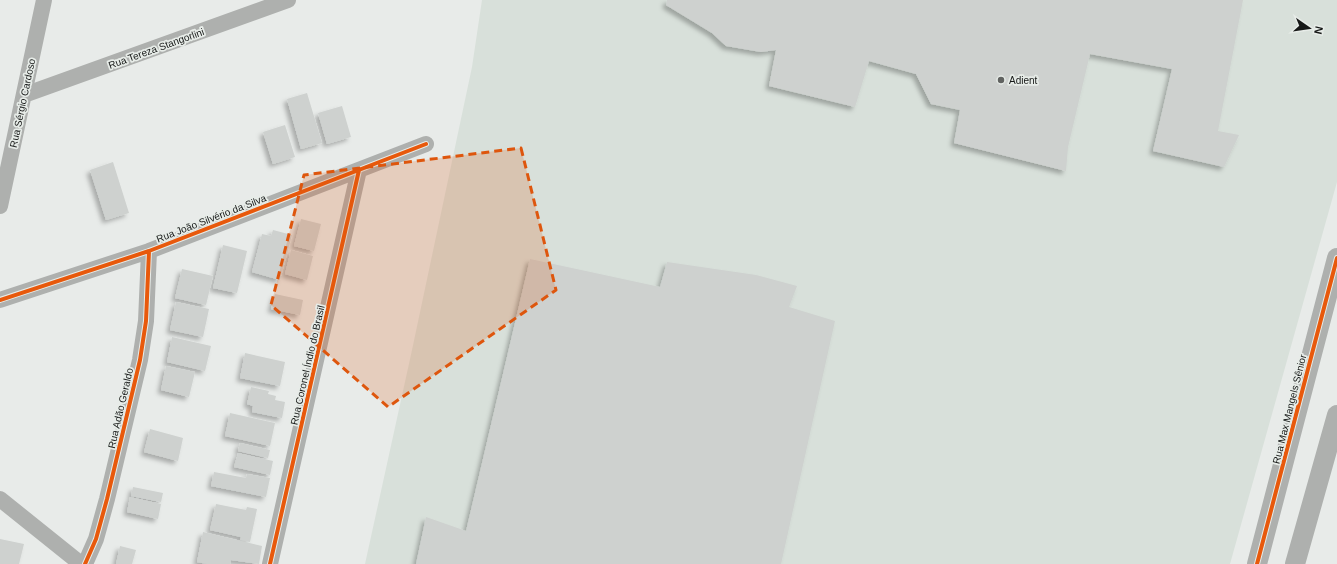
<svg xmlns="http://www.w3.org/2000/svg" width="1337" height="564" viewBox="0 0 1337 564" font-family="Arial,sans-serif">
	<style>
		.built { fill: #d8e0da }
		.building { fill: #ced1cf; filter: url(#shadow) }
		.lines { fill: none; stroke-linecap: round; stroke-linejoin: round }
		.minor { stroke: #aeb0ae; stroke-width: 16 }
		.tertiary { stroke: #aeb0ae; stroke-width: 20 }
		.cycleway-casing { stroke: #e7ece8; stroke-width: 6 }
		.cycleway { stroke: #e8590c; stroke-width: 4 }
		.marked { fill: #de560d; fill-opacity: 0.2; stroke: #de560d; stroke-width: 3; stroke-dasharray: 8 5; stroke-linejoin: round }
		.poi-dot { fill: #606260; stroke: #e7ece8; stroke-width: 1.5 }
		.labels { text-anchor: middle; stroke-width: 3.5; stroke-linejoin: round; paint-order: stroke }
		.street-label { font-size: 10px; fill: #161817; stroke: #e7ece8 }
		.poi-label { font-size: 10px; fill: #161817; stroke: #e7ece8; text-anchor: start }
	</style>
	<defs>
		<filter id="shadow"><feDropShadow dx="-3.5" dy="3.5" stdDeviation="2" flood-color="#0004"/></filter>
	</defs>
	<rect width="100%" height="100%" fill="#e8ebe9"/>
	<!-- built -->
	<path class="built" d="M482 0H1337V182L1230 564H365L412 350 472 67Z"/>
	<!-- building -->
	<path class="building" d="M667 0H1243L1218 131 1239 135 1224 167 1153 151 1172 69 1090 54 1068 147 1066 171 954 143 960 110 931 104 916 74 869 61 855 107 769 86 776 50 761 52 726 46 712 33 666 5Z
		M307 93 322 143 301 149 287 99Z
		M342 106 351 137 327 144 318 113Z
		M285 125 295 157 273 164 263 132Z
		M113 162 129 213 106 220 90 170Z
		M301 219 321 224 314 251 294 246Z
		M273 230 292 235 280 280 252 272 262 234 271 236Z
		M223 245 247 251 237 293 213 288Z
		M291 250 313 256 307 280 285 274Z
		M530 259 660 287 667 262 756 275 797 286 789 307 835 321 781 564H416L426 517 466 531Z
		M182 269 213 276 206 305 175 298Z
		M275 294 303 300 300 315 271 309Z
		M176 302 209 309 203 337 170 330Z
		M172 337 211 346 205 371 167 362Z
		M245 353 285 362 280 386 240 378Z
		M166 366 195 372 189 397 161 390Z
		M251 387 269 391 268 394 276 396 275 400 285 402 282 418 252 412 253 406 247 404Z
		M230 413 275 423 270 446 225 436Z
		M150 429 183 438 178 461 144 452Z
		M240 443 270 450 268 458 238 451Z
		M238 453 273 461 270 475 234 467Z
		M214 472 246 478 247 474 270 478 266 497 211 486Z
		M133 487 163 493 161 502 131 496Z
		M130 497 161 504 158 519 127 512Z
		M216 504 246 510 247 507 257 509 250 542 240 540 241 537 210 530Z
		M203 532 262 546 259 564 231 560 230 564H207L197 562Z
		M0 539 24 544 19 564H0Z
		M120 546 136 550 132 564H116Z"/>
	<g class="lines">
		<!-- minor -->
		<path class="minor" d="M24 95 288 0
			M0 206 44 0
			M0 300 149 251 426 144
			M0 499 81 564
			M85 564 96 539 107 499 140 360 146 321 149 251
			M270 564 359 170"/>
		<!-- tertiary -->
		<path class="tertiary" d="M1257 564 1337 258
			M1295 564 1337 415"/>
		<defs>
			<path id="cycleway" d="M0 300 149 251 426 144
				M85 564 96 539 107 499 140 360 146 321 149 251
				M270 564 359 170
				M1257 564 1337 258"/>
		</defs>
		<!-- cycleway casing -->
		<use href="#cycleway" class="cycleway-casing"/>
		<!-- cycleway -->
		<use href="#cycleway" class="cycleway"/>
	</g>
	<!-- marked area -->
	<path class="marked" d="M521 148 556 290 388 407 271 305 304 175Z"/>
	<!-- markers -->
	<circle class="poi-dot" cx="1001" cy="80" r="4"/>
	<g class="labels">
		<!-- street labels -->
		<g class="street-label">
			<text transform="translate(156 48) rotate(-20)" y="4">Rua Tereza Stangorlini</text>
			<text transform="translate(22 103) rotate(-78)" y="4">Rua Sérgio Cardoso</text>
			<text transform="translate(211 218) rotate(-21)" y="4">Rua João Silvério da Silva</text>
			<text transform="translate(307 365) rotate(-77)" y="4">Rua Coronel Índio do Brasil</text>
			<text transform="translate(120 408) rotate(-77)" y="4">Rua Adão Geraldo</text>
			<text transform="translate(1289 409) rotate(-76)" y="4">Rua Max Mangels Sênior</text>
		</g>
		<!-- poi labels -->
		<g class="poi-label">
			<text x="1009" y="84">Adient</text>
		</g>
	</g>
	<!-- north arrow -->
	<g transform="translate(1309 28) rotate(103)" stroke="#e7ece8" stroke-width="3" paint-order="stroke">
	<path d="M0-3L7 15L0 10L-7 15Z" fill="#161817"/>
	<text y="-6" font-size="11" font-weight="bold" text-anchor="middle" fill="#161817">N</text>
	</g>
</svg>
